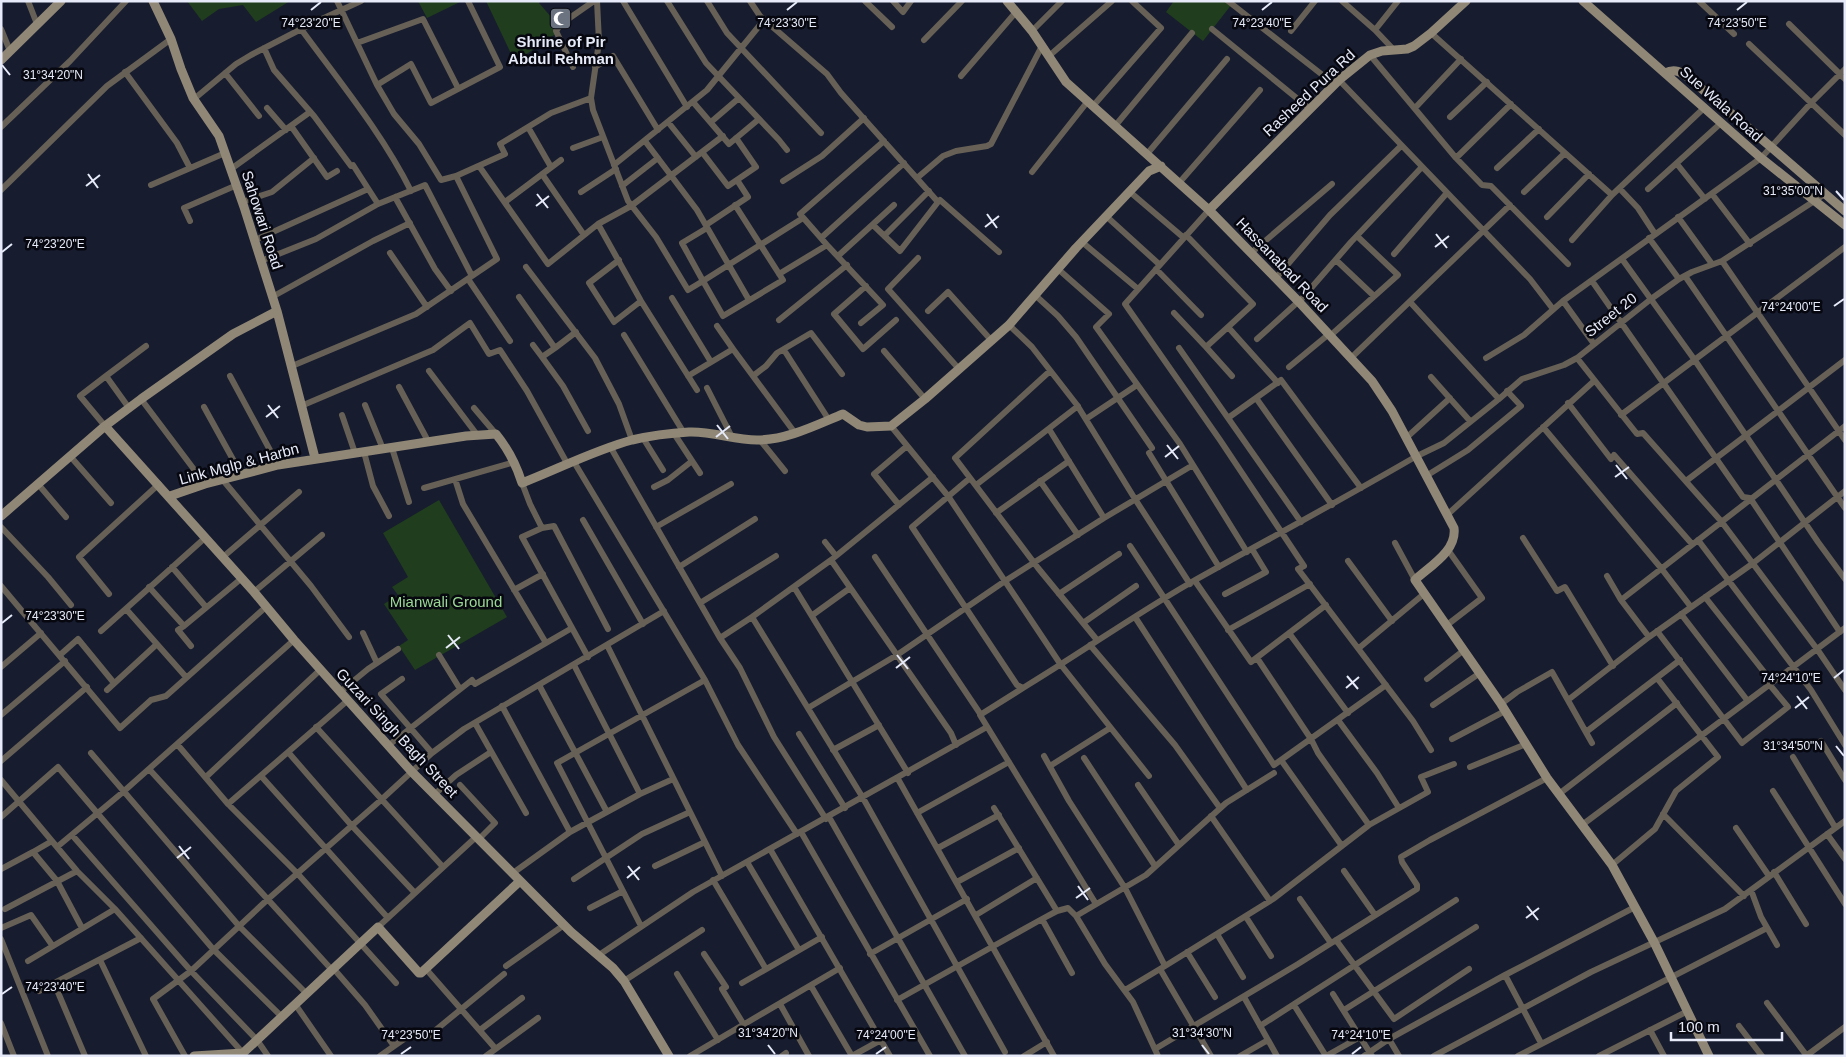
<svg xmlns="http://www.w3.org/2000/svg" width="1846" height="1057" viewBox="0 0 1846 1057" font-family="Arial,sans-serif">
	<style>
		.green { fill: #203e1d }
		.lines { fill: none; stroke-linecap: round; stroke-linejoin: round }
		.street { stroke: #666056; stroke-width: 6 }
		.secondary { stroke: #908776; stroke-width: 9 }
		.ticks { fill: none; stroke: #e7ebf9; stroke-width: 2 }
		.labels { text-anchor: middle; stroke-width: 5; stroke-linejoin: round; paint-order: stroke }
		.poi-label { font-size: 15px; font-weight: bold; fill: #e7ebf9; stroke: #06070f }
		.street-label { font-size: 15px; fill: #e7ebf9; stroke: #06070f }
		.park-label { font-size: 15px; fill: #9ad993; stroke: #06070f }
		.ticks-label { font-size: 12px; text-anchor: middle; fill: #e7ebf9; stroke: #06070f; stroke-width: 5; stroke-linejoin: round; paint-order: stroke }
	</style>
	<rect width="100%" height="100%" fill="#171c2f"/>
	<!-- green -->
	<path class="green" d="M187 1H290L256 22 243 5 219 9 202 21Z
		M418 1H462L427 18Z
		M486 1H540L539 3 559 26 557 33 515 62Z
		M1174 1H1228L1232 4 1203 41 1166 12Z
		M439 500 507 617 415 670 399 646 408 640 384 604 398 595 392 587 408 577 383 533Z"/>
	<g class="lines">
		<!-- street -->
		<path class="street" d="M28 1 37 24
			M337 1 377 85 394 114 419 144 441 180 456 176 505 154 500 144 551 113 591 98
			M597 1 599 42 591 98 593 110 628 201 656 237 688 290 703 281 723 316 783 280 735 205
			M623 1 687 107
			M667 1 706 63 779 140 787 150
			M707 1 727 33 821 133
			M750 1 760 16 827 74 841 93 938 202 940 200 999 252
			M865 1 892 27
			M893 1 903 12 911 1
			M1228 1 1334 84
			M1342 1 1375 30 1393 49
			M1699 1 1734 34
			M1789 24 1845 79
			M1 29 10 51
			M301 29C339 81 382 133 411 191
			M1212 29 1310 109
			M1375 30 1398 1
			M1032 31 1062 1
			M1291 31 1315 1
			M1431 33 1612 195
			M924 40 962 1
			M357 43 423 19 458 88
			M1749 44 1845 135
			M264 48 274 70 314 116 351 166 353 165 378 204
			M1370 55 1456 158 1482 185 1491 186 1568 264
			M1049 56 1112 1
			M573 67 556 31 561 24 594 1
			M595 67 613 56 658 130
			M125 72 177 143 190 168
			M225 73 259 116
			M961 76 1016 12
			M1339 80 1530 279 1553 309
			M377 85 411 64 431 103 500 67 468 1
			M194 99 236 64 251 55 313 23 361 1
			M693 102 729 144 759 119
			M1093 106 1161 28 1132 1
			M267 108 286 130
			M1415 108 1461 59
			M1450 117 1487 82
			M668 122 696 157
			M711 122 739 98
			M291 126 327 177 337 171
			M1115 126 1192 33
			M1 127 70 61 126 1
			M528 127 551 167
			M645 141 697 210 749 300
			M573 148 603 137
			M702 152 728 186 756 167 736 138
			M1147 154 1227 59
			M1456 158 1511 104
			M1677 164 1705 199
			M614 165 707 90 764 20
			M479 166 548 264 598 224 631 206 723 136
			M1497 168 1539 129
			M231 169 310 112
			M1032 172 1088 101
			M542 174 584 235
			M917 178 943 156 956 151 987 146 991 144 1042 46
			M783 181 822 156 864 118
			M1179 183 1260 90
			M151 185 225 153
			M622 186 658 158
			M1620 189 1638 208 1655 234
			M1648 189 1721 123
			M1 190 107 86 171 39
			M581 192 616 169
			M1130 192 1184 238
			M1524 192 1565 153
			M1712 194 1750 244
			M395 197 435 269 451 291
			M242 202 272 192 314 158
			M505 202 561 160
			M1209 210 1125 304 1220 440 1304 566 1298 569 1413 721 1431 750
			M1106 216 1160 265
			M1547 217 1589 174
			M1678 217 1712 264
			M190 221 184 208 237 185
			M598 224 641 301 697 390
			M706 225 748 197 737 180
			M873 225 900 251 938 202
			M707 228 682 243 703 281 803 218
			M1186 235 1253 304 1228 327 1278 383
			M884 236 929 191
			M821 238 904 163
			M1649 238 1679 279
			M255 240 368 189
			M1572 240 1612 195 1704 108
			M1082 242 1138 289
			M827 245 800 214 884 141
			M390 253 427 307
			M1251 253 1332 184
			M1394 254 1446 194
			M838 256 894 205
			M918 258 888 289 959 369
			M1622 259 1694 359 1818 542 1845 579
			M619 260 589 283 614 322 641 301
			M1336 260 1374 296
			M261 261 316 239 378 204 425 185 472 276
			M1722 261 1845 440
			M526 267 595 358 619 404 632 440
			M1058 269 1109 314 1096 327 1180 444 1247 552
			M1156 269 1201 315
			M779 274 827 245 883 305 861 323
			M1685 276 1845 508
			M1276 278 1330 215 1401 146
			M468 279 510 341
			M1592 281 1743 497 1750 498 1840 632
			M866 286 834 314 863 349 896 320
			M1035 295 1058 316 1076 337 1152 448
			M272 297 373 241 410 223
			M519 297 555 348 576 332
			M672 298 711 362
			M1563 301 1594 344
			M1299 302 1351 242 1421 168
			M1410 302 1499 399
			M928 311 948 292 991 340
			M1174 313 1206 347
			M779 320 847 265
			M1009 325 1032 347 1077 405 1135 499 1190 584
			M1228 327 1206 347 1232 376
			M624 335 684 433
			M1331 335 1398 275 1357 236
			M1257 339 1299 301
			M533 345 542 357 555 348
			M1179 348 1228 418
			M733 349 795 433
			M784 350 829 420
			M884 351 925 399
			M542 357 563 386 588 431
			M1351 358 1510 205
			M1486 358 1524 335 1563 301 1761 158 1811 103 1845 69
			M1577 358 1637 434 1643 433 1721 521 1817 649 1845 690
			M292 366 416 314 497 259 456 176
			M1289 367 1329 334
			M429 371 478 436
			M1050 371 955 458 1038 568 1097 640
			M106 376 146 346
			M230 376 278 465
			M688 376 733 349 717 326
			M753 376 766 366 777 353 811 333 842 374
			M1431 377 1470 421
			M399 387 428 441
			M707 388 732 437
			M1256 398 1332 505
			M141 399 205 484
			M1568 403 1611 459 1614 455 1692 544
			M365 405 383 449
			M301 406 433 350 470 323 489 354 500 350 527 391 568 465
			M204 407 241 474
			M474 408 496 434
			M342 415 355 453
			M1621 415 1845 247
			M1086 419 1137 385
			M105 426 80 396 106 376 129 408
			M891 426 948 496 1061 665 1149 776
			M1543 427 1661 568 1691 607
			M1049 429 1104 518
			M675 435 700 473
			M643 438 663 470
			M1406 438 1450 398
			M760 440 785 471
			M392 448 409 502
			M611 448 720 638
			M364 452 373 486 389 516
			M1149 453 1219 567
			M70 456 111 503
			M574 462 705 680 738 745 797 834
			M1426 476 1468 450 1521 406 1507 391
			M970 478 912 527 1017 685 1023 688C1079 654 1133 616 1190 583 1265 541 1341 500 1415 457L1444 443 1499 399 1522 379 1564 365 1577 358 1651 299 1679 279 1692 272 1722 261 1825 194
			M222 479 311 586 349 637
			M455 479 463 504 546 643
			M1040 481 1078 535
			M1686 481 1845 360
			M522 483 530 504 542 528
			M38 484 66 517
			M976 485 1078 406
			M654 487 668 480 692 461
			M424 488 515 462
			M899 505 874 474 907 446
			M996 513 1069 461
			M1447 515 1594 381
			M583 520 643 624
			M1301 522 1228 418 1281 380 1361 488
			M1 527 48 577 71 605
			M656 527 731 484
			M1523 538 1557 591 1565 587 1613 666
			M1698 540 1811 690 1845 745
			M825 542 836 556 831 560 951 733 956 745
			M1395 543 1415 580
			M1130 546 1274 765 1386 685
			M836 556 933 477
			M223 557 299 492
			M875 557 981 715
			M1348 561 1392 621
			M172 567 206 607
			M679 567 755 519
			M1607 576 1621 600 1649 637
			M1195 581 1251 662 1326 605
			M1 586 120 728 151 700 166 696 267 606
			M149 587 184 626 178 630 191 646
			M794 587 908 773
			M514 590 543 574
			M254 592 322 535
			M109 594 79 557 159 484
			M1059 594 1119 554
			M1225 594 1266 572 1252 549
			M1705 597 1772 682
			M1621 600 1845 426
			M700 603 776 556
			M126 609 186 677
			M814 614 850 588
			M1681 614 1747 700
			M752 617 863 798 1005 1052
			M1135 617 1247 790
			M1083 623 1136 586
			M1447 625 1482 598 1448 550
			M184 626 242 578
			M1228 630 1310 584
			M101 631 206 537
			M1657 631 1742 743 1788 707 1769 684
			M363 633 377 663
			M1289 633 1348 713
			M607 645 722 876
			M1090 645 1175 745 1220 808
			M1359 648 1425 593
			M60 655 78 639 114 683
			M439 655 460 689
			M588 657 522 537 542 528 554 526 608 629
			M1257 658 1311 739 1318 753 1369 825
			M574 665 640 794
			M1 667 41 633
			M402 679 381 694 432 753
			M1427 679 1464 650
			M539 685 607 812
			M1023 688 980 715 1096 904
			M107 690 157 644
			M340 692 368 669 398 649
			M1568 700 1649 637 1752 564 1845 491
			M1501 704 1517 692 1552 672 1592 743
			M1433 705 1480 673
			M502 706 570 832
			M808 708 897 655 1005 581 1104 518 1193 465
			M1 715 65 661
			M1338 720 1377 773 1399 808
			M475 723 526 813
			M316 727 443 867
			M1586 732 1680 660
			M799 734 845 808
			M1452 739 1505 711
			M1821 741 1845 780
			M177 744 228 804 297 873 396 983
			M389 745 472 680 475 684 572 628
			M833 750 879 725
			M288 752 352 826 415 893
			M91 753 239 926 306 993
			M1044 756 1069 801 1125 888 1165 966 1160 969 1211 1056
			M1793 757 1835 827
			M1084 758 1155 866
			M1281 760 1342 846
			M1 761 87 687
			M1050 766 1110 728
			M1470 767 1526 744
			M149 769 332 970
			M261 776 388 918
			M206 777 320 670
			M898 779 1054 1056
			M1 780 77 871 115 909 243 1053
			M460 785 495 823 478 840
			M1138 785 1179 845
			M1773 791 1845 904
			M435 794 456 775 491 752
			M1559 794 1677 703
			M228 804 347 701
			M994 808 1057 911
			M917 813 1009 762
			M1663 814 1744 896
			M1211 816 1270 901
			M1 817 58 767 213 949 282 1017
			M829 817 965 1056
			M826 819 774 737 740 668 720 638 752 617 831 560
			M1582 825 1845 628
			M1736 828 1769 876
			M801 832 930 1056
			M1827 834 1845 859
			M72 835 191 971 257 1040 268 1056
			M57 847 123 792 294 640
			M938 848 999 815
			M770 849 890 1056
			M33 852 52 841
			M747 862 799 950
			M1612 865 1655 829 1676 791 1718 757 1657 678
			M655 866 705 842
			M1 869 33 852 57 881 82 928
			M1344 871 1375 915
			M1774 872 1806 924
			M513 873 570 832 640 794 673 779
			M574 879 642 834 690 812
			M713 880 766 969
			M957 882 1019 848
			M1751 890 1761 917 1777 945
			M1300 899 1331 943
			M590 908 623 891
			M5 909 77 871
			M976 915 1037 878
			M1076 916 1146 875 1226 803 1274 773
			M1246 917 1271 956
			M1042 919 1072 973
			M641 926 557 763 705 680
			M378 927 476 837
			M1 928 31 915 52 945
			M1217 934 1243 977
			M1 939 48 1056
			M1336 940 1394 1019 1469 969
			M1187 952 1215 997
			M704 954 726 987 722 989 744 1025
			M870 954 967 899
			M599 955 693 892 987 727
			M100 960 146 1056
			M28 961 115 909
			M506 966 564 925
			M1165 966 1273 899 1369 825 1428 792 1421 777 1454 764
			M333 968 365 1005 394 1046
			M426 969 495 1048
			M677 974 718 1040
			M1505 975 1541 1043
			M624 981 702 930
			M742 983 822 937
			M811 986 852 1056
			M57 990 85 1056
			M1125 990 1160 969
			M39 991 141 938
			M1333 994 1372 1056
			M1244 997 1277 1056
			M897 1000 1042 919 1057 911 1068 908 1076 916 1105 964 1133 1002 1158 1056
			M1767 1003 1807 1056
			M295 1004 331 1056
			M780 1004 809 1056
			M1294 1005 1326 1056
			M1344 1010 1476 927
			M1 1023 14 1056
			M1260 1026 1456 900
			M1739 1026 1762 1056
			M480 1030 522 998
			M1650 1030 1664 1056
			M426 1038 504 974
			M1389 1039 1399 1056
			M1155 1049 1298 964 1417 889V885L1402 862 1401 857 1430 840 1547 778
			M185 1056 153 999 191 971 267 900 381 800 432 753 464 729 664 611
			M380 1056 407 1037
			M486 1056 538 1018
			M690 1056 840 968
			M782 1056 786 1053
			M852 1056 881 1040
			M1024 1056 1047 1042
			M1240 1056 1268 1040
			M1326 1056 1360 1037
			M1364 1056 1389 1039 1505 975 1635 907
			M1434 1056 1591 972 1725 909 1845 821
			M1518 1056 1767 928
			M1599 1056 1688 1011
			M1806 1056 1845 1027"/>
		<!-- secondary -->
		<path class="secondary" d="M153 1 171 39 181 69 193 98 219 136 244 207 277 311 315 458
			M1007 1 1032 31 1066 82 1209 210 1299 302 1372 381 1392 411 1454 528C1457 551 1430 566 1415 580L1501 704 1547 778 1612 865 1654 942 1709 1056
			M1583 1 1761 158 1845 225
			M1 60 61 1
			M1665 73C1675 68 1681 72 1689 78L1771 147 1845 211
			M1209 210 1339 80 1370 55 1382 51 1407 49 1414 46 1431 33 1466 1
			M105 426 254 592 294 640 411 771 571 932 613 968 624 981 669 1056
			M170 496 205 484 278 465 466 436 496 434C509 450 516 464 522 483 558 469 595 450 632 440 649 436 672 433 689 432 712 431 734 440 757 440 787 440 816 425 843 414L859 425 867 427 891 426 925 399 1009 325 1076 248 1149 171 1161 166
			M1 516 105 426 141 399 233 334 277 311
			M194 1056 243 1053 378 927 419 973H421L520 881"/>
	</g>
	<!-- ticks -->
	<path class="ticks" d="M311 10 321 2M787 10 797 2M1262 10 1272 2M1737 10 1747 2M2 65 10 75M88 174 98 188M86 186 100 175M1836 191 1844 200M537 194 548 208M536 206 549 196M987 214 997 228M985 227 999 216M1436 234 1447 248M1435 247 1449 236M2 252 12 244M1834 306 1844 299M268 405 278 418M266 417 280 406M717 425 728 439M716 437 730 426M1167 445 1178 459M1165 457 1179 446M1616 465 1627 479M1615 477 1629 467M2 623 12 615M448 635 459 649M446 648 460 637M897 655 908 669M896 668 910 657M1347 676 1358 689M1834 678 1844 670M1346 688 1359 677M1797 696 1807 709M1795 708 1809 697M1836 746 1844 756M179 846 189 859M177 858 191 847M628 866 639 880M627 878 640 867M1078 886 1088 900M1076 898 1090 888M1527 906 1538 920M1526 918 1539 908M2 994 12 987M768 1045 775 1054M1202 1045 1209 1054M401 1054 411 1047M876 1054 886 1047M1352 1054 1361 1047"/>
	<!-- icons -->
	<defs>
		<symbol id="mosque-square" viewBox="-11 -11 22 22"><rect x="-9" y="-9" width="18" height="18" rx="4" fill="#6b7280" stroke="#06070f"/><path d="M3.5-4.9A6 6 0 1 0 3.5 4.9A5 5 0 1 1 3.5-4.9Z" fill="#fff"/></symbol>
	</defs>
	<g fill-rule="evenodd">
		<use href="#mosque-square" x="548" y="6" width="25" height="25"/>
	</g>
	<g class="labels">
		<!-- poi labels -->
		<g class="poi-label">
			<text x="561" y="47">Shrine of Pir<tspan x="561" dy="17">Abdul Rehman</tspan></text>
		</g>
		<!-- street labels -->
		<g class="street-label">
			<text transform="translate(1309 93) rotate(-43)" y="5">Rasheed Pura Rd</text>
			<text transform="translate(1721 104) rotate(42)" y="5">Sue Wala Road</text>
			<text transform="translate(262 220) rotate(72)" y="5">Sahowari Road</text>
			<text transform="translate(1282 265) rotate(46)" y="5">Hassanabad Road</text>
			<text transform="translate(1611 315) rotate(-38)" y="5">Street 20</text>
			<text transform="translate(239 464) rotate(-15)" y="5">Link Mglp &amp; Harbn</text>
			<text transform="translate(397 733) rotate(47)" y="5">Guzari Singh Bagh Street</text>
		</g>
		<!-- park labels -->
		<g class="park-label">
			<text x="446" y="607">Mianwali Ground</text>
		</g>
	</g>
	<g class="ticks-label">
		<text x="311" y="27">74°23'20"E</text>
		<text x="787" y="27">74°23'30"E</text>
		<text x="1262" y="27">74°23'40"E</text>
		<text x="1737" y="27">74°23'50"E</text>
		<text x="53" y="79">31°34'20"N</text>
		<text x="1793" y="195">31°35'00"N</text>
		<text x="55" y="248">74°23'20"E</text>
		<text x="1791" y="311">74°24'00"E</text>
		<text x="55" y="620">74°23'30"E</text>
		<text x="1791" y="682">74°24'10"E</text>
		<text x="1793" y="750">31°34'50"N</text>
		<text x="55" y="991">74°23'40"E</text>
		<text x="768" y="1037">31°34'20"N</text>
		<text x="1202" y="1037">31°34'30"N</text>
		<text x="411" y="1039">74°23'50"E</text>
		<text x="886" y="1039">74°24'00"E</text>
		<text x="1361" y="1039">74°24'10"E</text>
	</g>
	<!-- border -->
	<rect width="1846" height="1057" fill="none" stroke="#e7ebf9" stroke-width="5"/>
	<!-- scale -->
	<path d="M1671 1032v8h111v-8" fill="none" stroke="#e7ebf9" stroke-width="2.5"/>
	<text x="1678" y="1032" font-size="15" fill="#e7ebf9" stroke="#06070f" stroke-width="4" paint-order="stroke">100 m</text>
</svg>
